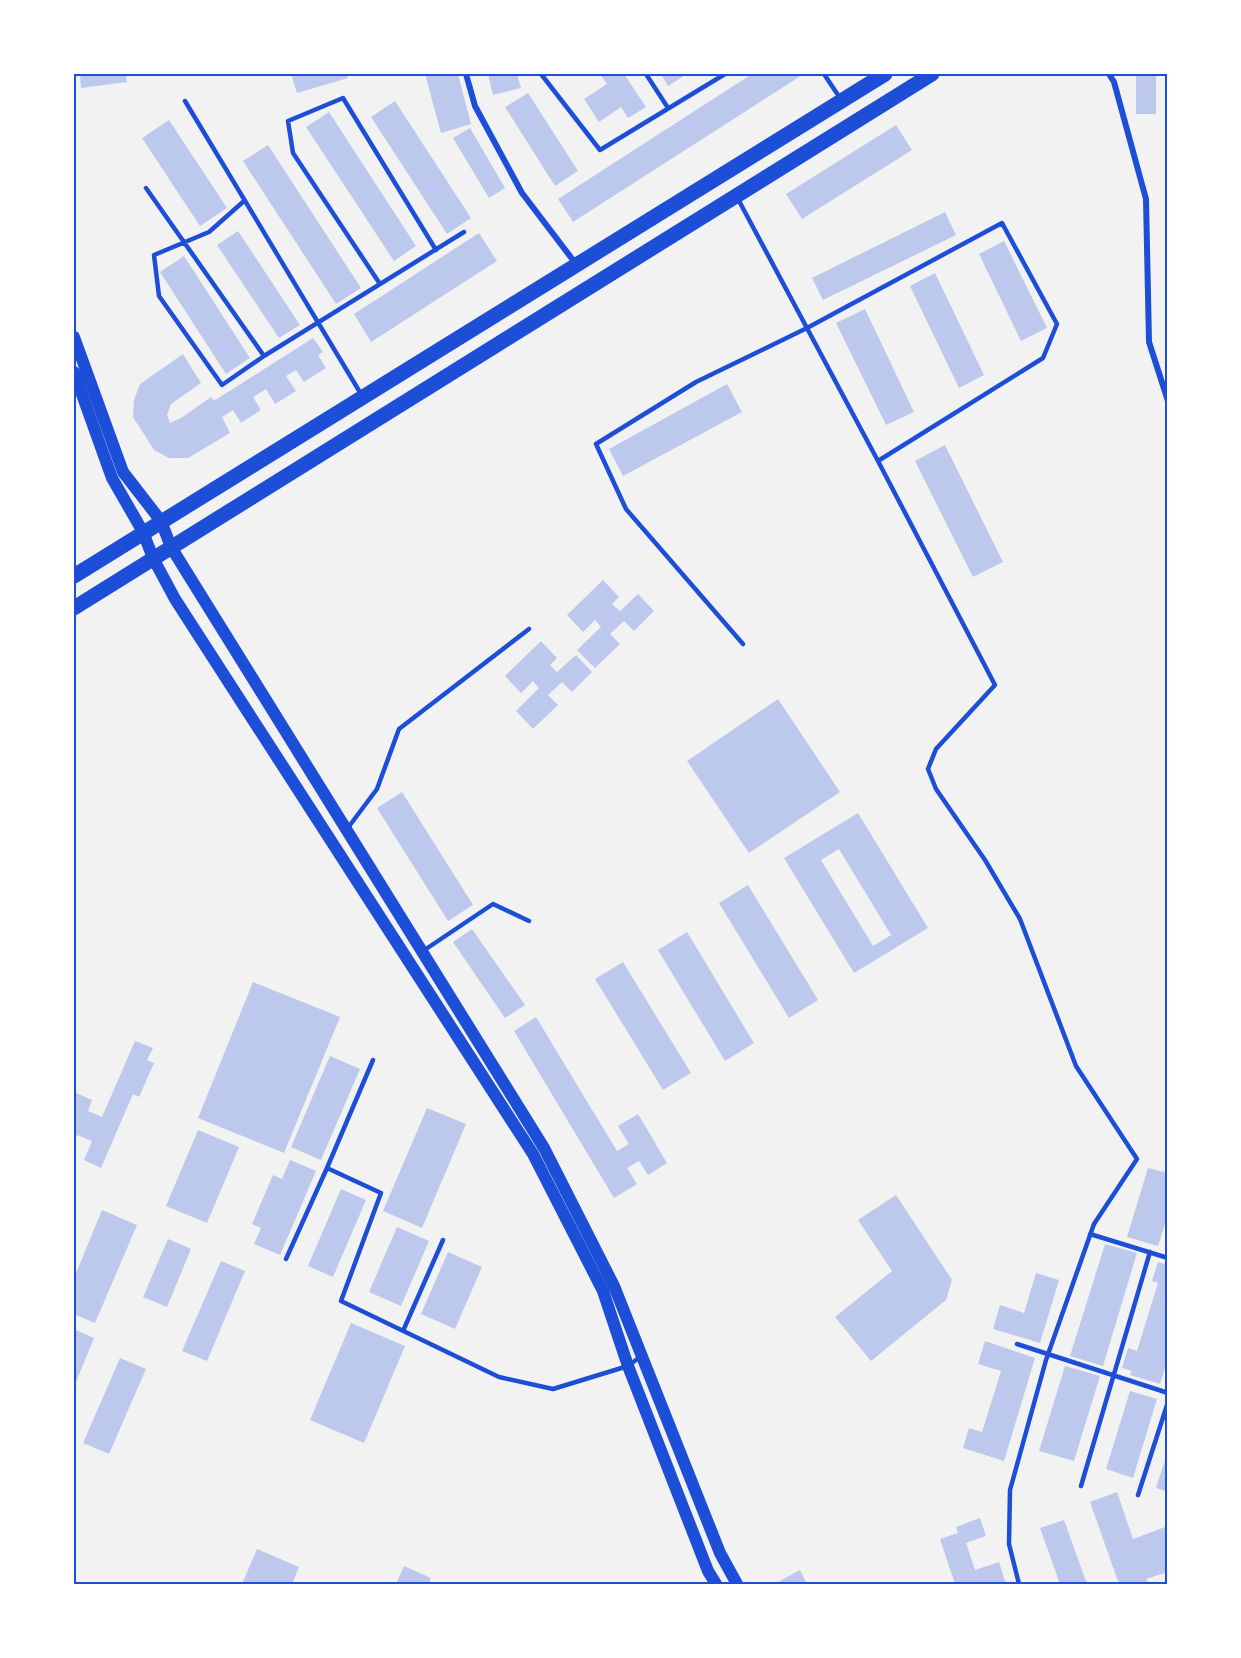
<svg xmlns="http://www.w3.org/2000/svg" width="1241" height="1658" viewBox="0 0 1241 1658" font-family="Overpass,sans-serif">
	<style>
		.building { fill: #bdc9ec; fill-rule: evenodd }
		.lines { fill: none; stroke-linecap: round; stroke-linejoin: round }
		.service { stroke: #1d4ed8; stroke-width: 4.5 }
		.minor { stroke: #1d4ed8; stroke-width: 6 }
		.secondary { stroke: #1d4ed8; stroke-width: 12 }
		.primary { stroke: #1d4ed8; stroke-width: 15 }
		.neatline { fill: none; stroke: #1d4ed8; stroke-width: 2 }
	</style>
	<rect width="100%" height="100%" fill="#f2f2f2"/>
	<!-- building -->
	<path class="building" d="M80 74H126L127 82 81 88Z
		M291 74H347L348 78 297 93Z
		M425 74H458L471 124 441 133Z
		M488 74H517L521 88 493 95Z
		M600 74H624L646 107 628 118 621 107 599 122 584 99 607 84Z
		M661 74H682L684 76 668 86Z
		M752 74H796L799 77 573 222 558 199Z
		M1136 74H1156V114H1136Z
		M528 93 578 171 555 186 505 107Z
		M395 101 471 218 447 234 371 117Z
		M329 112 416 246 394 261 306 127Z
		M169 120 227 208 200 226 142 138Z
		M896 125 912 150 802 219 786 194Z
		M470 128 505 188 489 198 453 138Z
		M268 145 361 288 336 304 243 161Z
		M945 212 956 235 823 300 812 278Z
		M238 231 300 325 279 338 217 245Z
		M479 233 497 261 371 342 354 314Z
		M1004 241 1047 328 1021 341 979 254Z
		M184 256 250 358 226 374 160 272Z
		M935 273 984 375 959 388 910 286Z
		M865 309 914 412 886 425 836 323Z
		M313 338 323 352 318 355 326 368 304 382 296 370 286 376 296 391 275 404 266 389 253 397 261 410 241 423 233 410 227 414 222 417 230 433 188 458H169L154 450 133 417 134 400 140 384 183 354 201 383 171 404 167 415 170 423 181 418 211 397 213 400 217 399Z
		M727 384 742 412 623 476 609 449Z
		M945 445 1003 562 973 577 915 461Z
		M603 580 619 597 612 604 620 611 638 594 654 611 634 631 624 621 610 634 620 644 595 668 577 650 601 627 595 620 583 632 567 615Z
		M541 641 557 658 550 665 557 672 576 655 592 672 572 692 562 682 548 695 558 705 533 729 516 711 539 688 533 681 521 693 505 676Z
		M778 699 840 792 749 853 687 761Z
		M402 792 473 905 448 921 377 808Z
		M858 813 928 928 854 973 784 858ZM839 849 891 935 873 946 821 860Z
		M748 885 818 1000 789 1018 719 903Z
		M472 929 525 1005 505 1018 453 942Z
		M687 932 754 1043 725 1061 658 950Z
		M623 962 691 1073 663 1090 595 979Z
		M253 982 340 1017 284 1153 198 1118Z
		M536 1017 617 1151 629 1144 618 1126 638 1114 667 1163 648 1175 639 1161 627 1168 637 1184 614 1198 514 1031Z
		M135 1041 153 1048 147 1060 154 1063 139 1097 133 1094 101 1168 84 1160 92 1141 77 1135 74 1143V1092L92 1100 88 1111 102 1117Z
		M330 1056 360 1069 321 1160 291 1147Z
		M427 1108 466 1124 422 1228 383 1211Z
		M198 1130 239 1147 207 1223 166 1206Z
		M290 1160 316 1171 280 1255 254 1244 261 1228 252 1224 273 1175 282 1179Z
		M1148 1168 1168 1173V1214L1158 1246 1127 1237Z
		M341 1189 366 1200 333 1277 308 1266Z
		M896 1195 952 1280 946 1300 871 1361 835 1317 892 1271 858 1220Z
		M102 1210 137 1225 95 1323 74 1314V1278Z
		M397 1227 429 1241 401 1306 369 1292Z
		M168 1239 191 1249 167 1307 143 1297Z
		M1105 1244 1137 1253 1103 1366 1070 1356Z
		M448 1252 482 1267 455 1329 421 1314Z
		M221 1261 245 1271 207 1361 182 1351Z
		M1158 1262 1164 1264 1165 1262H1168V1358L1160 1384 1130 1375 1132 1371 1122 1368 1128 1348 1137 1351 1158 1283 1152 1281Z
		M1036 1273 1059 1280 1040 1343 993 1329 1000 1305 1024 1313Z
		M351 1323 405 1346 364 1443 310 1420Z
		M74 1329 94 1338 74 1387Z
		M985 1341 1035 1358 1004 1461 963 1448 969 1428 982 1432 1001 1371 978 1364Z
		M120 1358 146 1369 109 1454 83 1443Z
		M1065 1366 1100 1376 1074 1461 1039 1451Z
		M1130 1391 1157 1399 1133 1478 1106 1469Z
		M1167 1454H1168V1492L1156 1488Z
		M1117 1492 1133 1539 1168 1526V1572L1146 1579 1148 1582 1141 1584H1119L1090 1502Z
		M980 1518 986 1536 966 1543 975 1570 999 1562 1006 1584H955L940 1539 958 1533 956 1527Z
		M1064 1520 1087 1584H1060L1040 1528Z
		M257 1549 299 1567 292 1584H242Z
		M404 1566 431 1578 428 1584H396Z
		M800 1570 807 1584H779L778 1582Z"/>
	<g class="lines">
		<!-- service -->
		<path class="service" d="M541 74 600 150 725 74
			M646 74 668 108
			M824 74 840 98
			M185 101 361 394
			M146 188 264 356
			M738 199 878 461 1043 358 1057 324 1002 223 807 328 696 382 596 444 626 509 743 644
			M244 201 209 232 154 255 159 296 222 385 264 356 464 232
			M380 284 293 153 288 121 343 98 436 250
			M878 461 995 685 936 749 928 769 936 789 985 860 1020 919 1076 1066 1137 1159 1094 1224 1046 1360 1010 1490 1009 1544 1019 1584
			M347 829 377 789 399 729 529 629
			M423 951 493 904 529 921
			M373 1060 327 1168 381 1193 341 1301 499 1377 553 1389 628 1366 640 1357
			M1090 1234 1168 1258
			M286 1259 327 1168
			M403 1331 443 1240
			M1017 1344 1168 1393
			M1081 1486 1150 1252
			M1138 1495 1168 1402"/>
		<!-- minor -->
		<path class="minor" d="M466 74 475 106 522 193 576 264
			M1109 74 1114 82 1146 199 1149 342 1168 401"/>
		<!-- secondary -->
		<path class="secondary" d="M74 337 123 472 161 521 171 547 544 1148 614 1286 720 1553 737 1584
			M74 372 112 478 143 532 153 558 175 599 533 1154 603 1291 628 1366 708 1571 716 1584"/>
		<!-- primary -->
		<path class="primary" d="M74 576 885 74
			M74 608 932 74"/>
	</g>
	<!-- border -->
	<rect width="1241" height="1658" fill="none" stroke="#ffffff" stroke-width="150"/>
	<rect x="75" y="75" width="1091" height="1508" class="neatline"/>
</svg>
